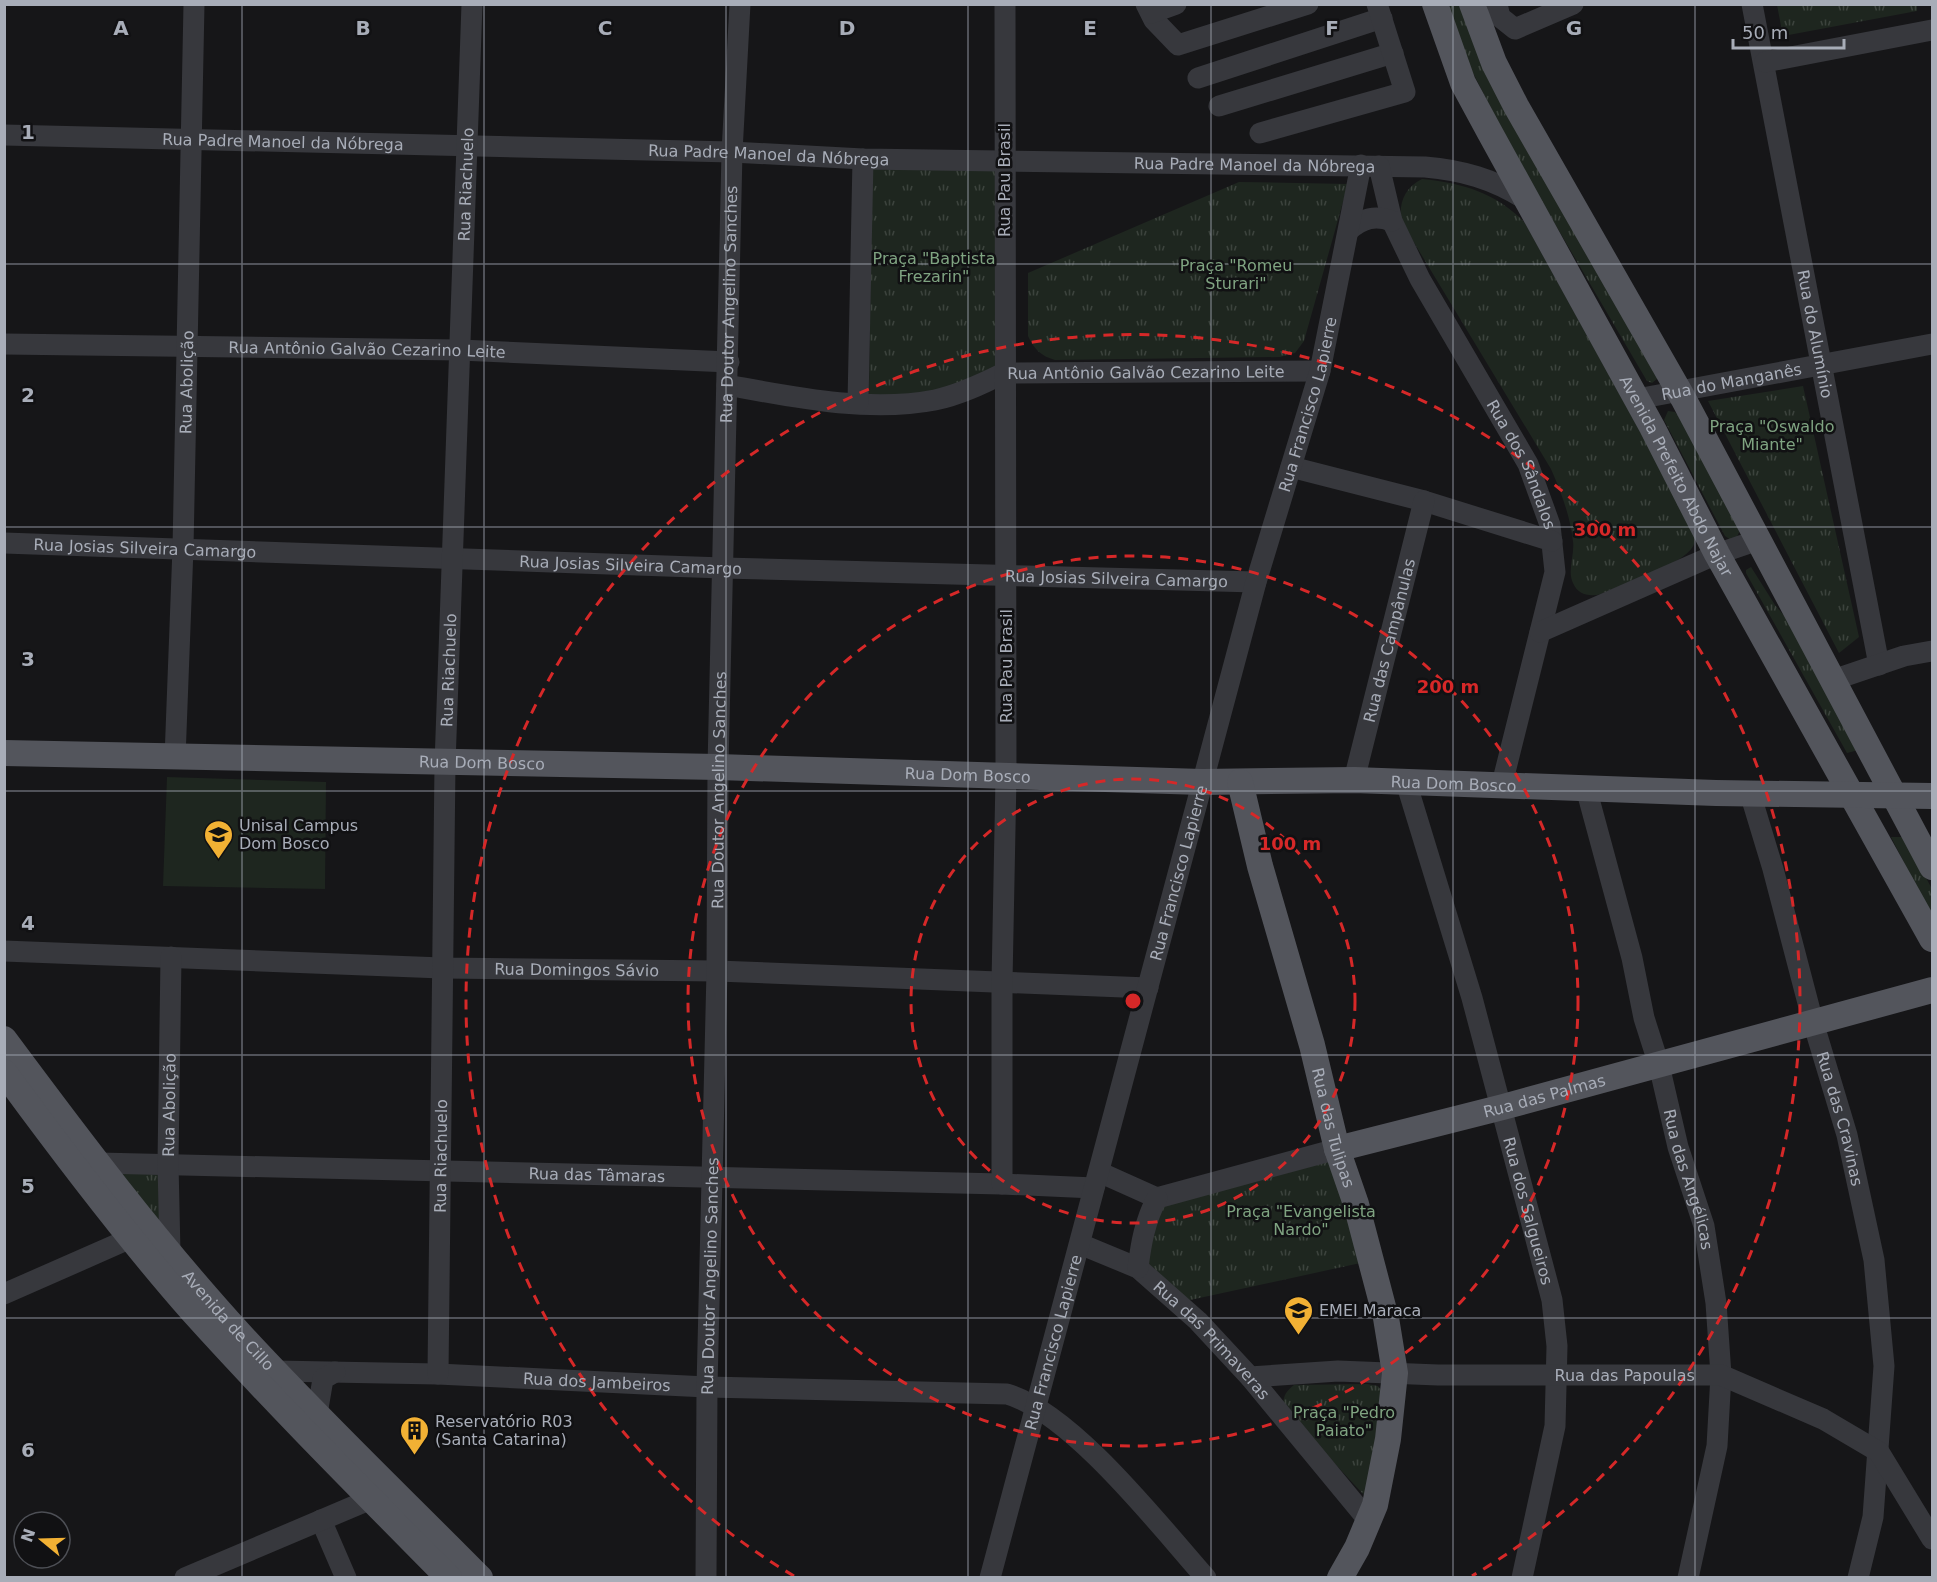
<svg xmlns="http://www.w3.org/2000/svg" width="1937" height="1582" viewBox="0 0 1937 1582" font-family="'DejaVu Sans',sans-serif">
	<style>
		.park { fill: url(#park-tufts) }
		.garden { fill: #1e261f }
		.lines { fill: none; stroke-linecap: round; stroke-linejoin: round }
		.minor { stroke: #37383d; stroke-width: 21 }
		.major { stroke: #53555c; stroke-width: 26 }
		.grid { fill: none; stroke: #a8adb8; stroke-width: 1.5; stroke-opacity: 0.55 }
		.ring { fill: none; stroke: #d62828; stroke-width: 3; stroke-dasharray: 10 8 }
		.labels { text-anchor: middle; stroke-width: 5; stroke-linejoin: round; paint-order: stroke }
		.street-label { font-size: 16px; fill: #a8adb8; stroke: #111113 }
		.park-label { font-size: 16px; fill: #7fa381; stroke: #111113 }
		.poi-label { font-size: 16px; fill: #a8adb8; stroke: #111113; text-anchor: start }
		.grid-label { font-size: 20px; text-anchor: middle; font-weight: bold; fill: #a8adb8; stroke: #111113; stroke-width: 5; stroke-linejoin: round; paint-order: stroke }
		.centre { fill: #d62828; stroke: #111113; stroke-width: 3 }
		.ring-label { font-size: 18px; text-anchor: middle; font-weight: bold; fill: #d62828; stroke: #111113; stroke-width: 5; stroke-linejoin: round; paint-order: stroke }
	</style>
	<defs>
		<pattern id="park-tufts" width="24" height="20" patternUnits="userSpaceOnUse" patternTransform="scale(1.5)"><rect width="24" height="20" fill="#1e261f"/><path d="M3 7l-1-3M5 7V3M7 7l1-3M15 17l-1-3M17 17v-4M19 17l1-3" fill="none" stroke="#3c433d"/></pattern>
	</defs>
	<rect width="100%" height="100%" fill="#161618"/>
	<!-- park -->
	<path class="park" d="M1449 5H1466L1658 378 1652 383 1647 381 1541 200 1496 118 1466 59Z
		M1917 5V11L1783 36 1777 5Z
		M997 165 996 369 934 394 869 396 872 166Z
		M1422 179C1462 183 1497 193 1525 223L1690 522C1692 529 1696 537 1694 544 1687 564 1621 585 1601 594 1590 597 1578 595 1573 583 1567 571 1575 554 1573 541 1570 515 1561 492 1551 469L1401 221C1399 201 1405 188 1422 179Z
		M1239 182 1348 184 1304 341 1295 353 1280 357 1055 360C1041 356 1034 349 1028 336V273Z
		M1803 386 1859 637 1839 653 1708 401Z
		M1668 411 1675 412 1682 420 1740 530 1737 537 1731 540 1725 536 1664 420Z
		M1751 567 1775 605 1797 631 1862 749 1847 753 1746 573V570Z
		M1891 837H1904L1932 889V917Z
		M1337 1149 1365 1262 1181 1302 1149 1269 1148 1236 1157 1198Z
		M160 1169 159 1231 114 1174Z
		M1367 1384 1378 1386 1384 1395 1371 1495H1364L1284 1409C1282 1398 1285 1392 1294 1385Z"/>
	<!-- garden -->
	<path class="garden" d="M167 777 326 782 325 889 163 886Z"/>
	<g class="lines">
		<!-- minor -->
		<g class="minor">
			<path d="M1146 4 1154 20 1178 45 1308 4"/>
			<path d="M1497 4 1500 17 1515 29 1573 4"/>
			<path id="s1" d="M1752 4 1879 665"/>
			<path d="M1151 13 1176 4"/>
			<path d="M1765 62 1932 30"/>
			<path d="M1198 78 1382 18"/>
			<path d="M1219 106 1393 53"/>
			<path d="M1260 133 1405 92 1377 4"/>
			<path id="s2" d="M4 135 732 152 863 159 1425 167C1462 170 1493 179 1525 199"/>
			<path id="s3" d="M1379 166 1392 221 1420 279 1528 464 1550 525 1555 572 1502 784"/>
			<path d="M1349 230C1363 218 1375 215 1392 221"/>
			<path id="s4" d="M4 344 460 350 729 362"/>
			<path id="s5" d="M727 385C793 397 868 413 935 400 959 395 982 384 1004 373L1320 371"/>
			<path id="s6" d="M1637 399 1932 344"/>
			<path d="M858 403 863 159"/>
			<path d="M1291 467 1424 501 1552 541"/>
			<path id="s7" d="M4 543 723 568 1256 582"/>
			<path d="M1540 632 1717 554 1758 540"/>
			<path d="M1833 680 1904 656 1932 651"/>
			<path id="s8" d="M175 758 183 548 194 4"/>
			<path id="s9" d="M1354 780 1424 501"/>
			<path id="s10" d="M1406 782 1472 998 1552 1300 1557 1346 1555 1426 1522 1578"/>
			<path id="s11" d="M1586 788 1632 958 1644 1018 1659 1065 1678 1147 1704 1226 1716 1303 1721 1375 1717 1446 1688 1578"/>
			<path id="s12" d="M1750 793 1773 869 1813 1022 1847 1135 1874 1260 1884 1366 1873 1517 1858 1578"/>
			<path id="s13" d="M4 951 442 968 717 971 1148 988"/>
			<path id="s14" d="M99 1163 1002 1184 1094 1188"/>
			<path d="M1099 1172 1157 1198 1337 1149"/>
			<path d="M1002 1184V982L1006 777 1005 4"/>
			<path id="s15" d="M1080 1244 1138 1268 1198 1321 1250 1377 1368 1520"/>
			<path id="s16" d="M170 1253 168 1163 171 957"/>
			<path d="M1138 1268C1141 1243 1145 1221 1157 1198"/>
			<path d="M4 1294 131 1238"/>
			<path id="s17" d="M275 1371 438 1374 707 1387 1007 1394C1072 1413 1159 1525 1206 1578"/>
			<path id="s18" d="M438 1374 445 764 472 4"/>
			<path id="s19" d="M1250 1377 1338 1371 1438 1375H1721L1823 1419 1879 1452 1932 1539"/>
			<path d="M317 1414 323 1379 335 1372"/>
			<path d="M321 1520 346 1578"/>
			<path d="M185 1578 371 1499"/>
			<path id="s20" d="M706 1578 707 1387 717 971 718 767 732 152 740 4"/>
			<path id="s21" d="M990 1578 1256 582 1320 371 1361 165"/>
		</g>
		<!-- major -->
		<g class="major">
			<path id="s22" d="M1435 4 1463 83 1489 131 1652 427 1717 554 1932 939"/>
			<path d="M1472 4 1494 63 1516 106 1683 398 1932 867"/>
			<path id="s23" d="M4 753 718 767 1202 782 1354 780 1716 793 1932 796"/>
			<path id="s24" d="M1240 782 1260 866 1312 1045 1337 1149 1356 1204 1386 1318 1395 1373 1388 1439 1375 1505 1357 1548 1340 1578"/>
			<path id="s25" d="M4 1039C79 1140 155 1241 240 1334 317 1418 400 1497 480 1578"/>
			<path d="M4 1072C64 1154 126 1236 193 1312 275 1403 362 1490 449 1578"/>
			<path id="s26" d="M1337 1149 1503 1107 1932 990"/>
		</g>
	</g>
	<!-- grid -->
	<path class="grid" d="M242 4V1578M484 4V1578M726 4V1578M968 4V1578M1211 4V1578M1453 4V1578M1695 4V1578M4 264H1932M4 527H1932M4 791H1932M4 1055H1932M4 1318H1932"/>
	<!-- distance rings -->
	<g class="ring">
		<circle cx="1133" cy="1001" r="222"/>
		<circle cx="1133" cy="1001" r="445"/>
		<path d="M794 1576A667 667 0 1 1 1472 1576"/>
	</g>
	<!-- icons -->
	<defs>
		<symbol id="university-pin" viewBox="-11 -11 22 30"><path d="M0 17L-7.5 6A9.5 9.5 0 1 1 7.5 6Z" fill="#f2b134" stroke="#111113"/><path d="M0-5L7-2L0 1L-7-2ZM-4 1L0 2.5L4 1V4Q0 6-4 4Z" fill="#111"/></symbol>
		<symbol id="school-pin" viewBox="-11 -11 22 30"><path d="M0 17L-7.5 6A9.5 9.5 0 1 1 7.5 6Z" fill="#f2b134" stroke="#111113"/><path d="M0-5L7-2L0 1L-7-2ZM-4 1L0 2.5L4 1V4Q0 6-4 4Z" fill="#111"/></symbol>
		<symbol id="building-pin" viewBox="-11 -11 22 30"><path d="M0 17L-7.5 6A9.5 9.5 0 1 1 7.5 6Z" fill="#f2b134" stroke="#111113"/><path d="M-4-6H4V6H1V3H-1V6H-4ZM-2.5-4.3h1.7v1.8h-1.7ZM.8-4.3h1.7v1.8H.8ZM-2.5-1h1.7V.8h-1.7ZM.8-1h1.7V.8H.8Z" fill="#111"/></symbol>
	</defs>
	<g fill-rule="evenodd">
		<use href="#university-pin" x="202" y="818" width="33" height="45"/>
		<use href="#school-pin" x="1282" y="1294" width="33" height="45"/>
		<use href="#building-pin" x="398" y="1414" width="33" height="45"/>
	</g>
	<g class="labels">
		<!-- street labels -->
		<g class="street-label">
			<text dy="6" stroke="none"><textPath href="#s2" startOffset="279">Rua Padre Manoel da Nóbrega</textPath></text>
			<text dy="6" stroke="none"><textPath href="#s2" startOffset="765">Rua Padre Manoel da Nóbrega</textPath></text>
			<text dy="6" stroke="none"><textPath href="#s2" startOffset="1251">Rua Padre Manoel da Nóbrega</textPath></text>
			<text transform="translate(1004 180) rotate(-90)" y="6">Rua Pau Brasil</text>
			<text dy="6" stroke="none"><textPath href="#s18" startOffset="1190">Rua Riachuelo</textPath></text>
			<text dy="6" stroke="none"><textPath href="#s20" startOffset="1274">Rua Doutor Angelino Sanches</textPath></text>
			<text dy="6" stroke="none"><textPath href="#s1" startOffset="336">Rua do Alumínio</textPath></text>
			<text dy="6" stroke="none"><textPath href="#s4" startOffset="363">Rua Antônio Galvão Cezarino Leite</textPath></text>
			<text dy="6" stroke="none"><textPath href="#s5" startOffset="426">Rua Antônio Galvão Cezarino Leite</textPath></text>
			<text dy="6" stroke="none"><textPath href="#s8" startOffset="376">Rua Abolição</textPath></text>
			<text dy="6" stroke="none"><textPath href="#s6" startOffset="96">Rua do Manganês</textPath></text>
			<text dy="6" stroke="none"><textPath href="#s21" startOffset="1216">Rua Francisco Lapierre</textPath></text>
			<text dy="6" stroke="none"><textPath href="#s3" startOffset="333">Rua dos Sândalos</textPath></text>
			<text dy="6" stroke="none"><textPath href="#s22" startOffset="531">Avenida Prefeito Abdo Najar</textPath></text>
			<text dy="6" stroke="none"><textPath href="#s7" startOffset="141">Rua Josias Silveira Camargo</textPath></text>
			<text dy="6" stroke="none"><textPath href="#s7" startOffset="627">Rua Josias Silveira Camargo</textPath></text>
			<text dy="6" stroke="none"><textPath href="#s7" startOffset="1113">Rua Josias Silveira Camargo</textPath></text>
			<text dy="6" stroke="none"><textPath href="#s9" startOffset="144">Rua das Campânulas</textPath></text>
			<text transform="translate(1006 666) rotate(-90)" y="6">Rua Pau Brasil</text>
			<text dy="6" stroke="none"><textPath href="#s18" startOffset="704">Rua Riachuelo</textPath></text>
			<text dy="6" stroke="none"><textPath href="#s23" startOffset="478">Rua Dom Bosco</textPath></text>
			<text dy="6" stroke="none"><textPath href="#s23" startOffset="964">Rua Dom Bosco</textPath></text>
			<text dy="6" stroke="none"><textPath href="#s23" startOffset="1450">Rua Dom Bosco</textPath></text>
			<text dy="6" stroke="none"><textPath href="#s20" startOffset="788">Rua Doutor Angelino Sanches</textPath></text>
			<text dy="6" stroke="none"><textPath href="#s21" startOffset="730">Rua Francisco Lapierre</textPath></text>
			<text dy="6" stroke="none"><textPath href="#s13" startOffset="573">Rua Domingos Sávio</textPath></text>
			<text dy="6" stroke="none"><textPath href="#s26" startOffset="214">Rua das Palmas</textPath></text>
			<text dy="6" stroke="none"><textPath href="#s16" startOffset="148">Rua Abolição</textPath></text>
			<text dy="6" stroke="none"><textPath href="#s12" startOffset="338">Rua das Cravinas</textPath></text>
			<text dy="6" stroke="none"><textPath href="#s24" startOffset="358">Rua das Tulipas</textPath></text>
			<text dy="6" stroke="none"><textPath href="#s18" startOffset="218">Rua Riachuelo</textPath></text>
			<text dy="6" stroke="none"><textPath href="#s14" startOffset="498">Rua das Tâmaras</textPath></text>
			<text dy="6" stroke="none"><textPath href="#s11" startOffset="405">Rua das Angélicas</textPath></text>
			<text dy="6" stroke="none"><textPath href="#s10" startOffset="446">Rua dos Salgueiros</textPath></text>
			<text dy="6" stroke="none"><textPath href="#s20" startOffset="302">Rua Doutor Angelino Sanches</textPath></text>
			<text dy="6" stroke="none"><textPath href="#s25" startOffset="360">Avenida de Cillo</textPath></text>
			<text dy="6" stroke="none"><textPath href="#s21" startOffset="244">Rua Francisco Lapierre</textPath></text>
			<text dy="6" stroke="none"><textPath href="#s15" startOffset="166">Rua das Primaveras</textPath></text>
			<text dy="6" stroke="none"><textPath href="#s19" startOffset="375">Rua das Papoulas</textPath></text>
			<text dy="6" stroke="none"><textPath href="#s17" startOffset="322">Rua dos Jambeiros</textPath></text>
		</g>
		<!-- park labels -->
		<g class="park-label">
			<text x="934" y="264">Praça "Baptista<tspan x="934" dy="18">Frezarin"</tspan></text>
			<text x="1236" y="271">Praça "Romeu<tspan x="1236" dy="18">Sturari"</tspan></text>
			<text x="1772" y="432">Praça "Oswaldo<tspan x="1772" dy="18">Miante"</tspan></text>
			<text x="1301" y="1217">Praça "Evangelista<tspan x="1301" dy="18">Nardo"</tspan></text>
			<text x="1344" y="1418">Praça "Pedro<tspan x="1344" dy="18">Paiato"</tspan></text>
		</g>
		<!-- poi labels -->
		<g class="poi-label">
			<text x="239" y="831">Unisal Campus<tspan x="239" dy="18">Dom Bosco</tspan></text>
			<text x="1319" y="1316">EMEI Maraca</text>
			<text x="435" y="1427">Reservatório R03<tspan x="435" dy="18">(Santa Catarina)</tspan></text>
		</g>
	</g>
	<g class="grid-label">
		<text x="121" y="35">A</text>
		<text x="363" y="35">B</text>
		<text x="605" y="35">C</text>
		<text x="847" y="35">D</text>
		<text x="1090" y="35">E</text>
		<text x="1332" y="35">F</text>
		<text x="1574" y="35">G</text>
		<text x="28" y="139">1</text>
		<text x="28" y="402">2</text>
		<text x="28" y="666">3</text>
		<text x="28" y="930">4</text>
		<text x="28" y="1193">5</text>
		<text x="28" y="1457">6</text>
	</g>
	<circle cx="1133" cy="1001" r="9" class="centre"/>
	<g class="ring-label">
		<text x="1605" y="536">300 m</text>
		<text x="1448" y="693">200 m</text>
		<text x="1290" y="850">100 m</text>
	</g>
	<!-- border -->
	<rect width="1937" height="1582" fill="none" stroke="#a8adb8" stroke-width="12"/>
	<!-- north arrow -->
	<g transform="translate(42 1540) rotate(289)"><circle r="28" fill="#111113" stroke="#4d4f55" stroke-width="1.5"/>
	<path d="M0-4.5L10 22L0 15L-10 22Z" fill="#f2b134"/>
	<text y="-9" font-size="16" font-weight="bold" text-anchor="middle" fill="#a8adb8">N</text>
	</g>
	<!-- scale -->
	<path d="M1733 39v9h111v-9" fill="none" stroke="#a8adb8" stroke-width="3"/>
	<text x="1742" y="39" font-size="18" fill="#a8adb8" stroke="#111113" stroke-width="4.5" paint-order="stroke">50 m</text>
</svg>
